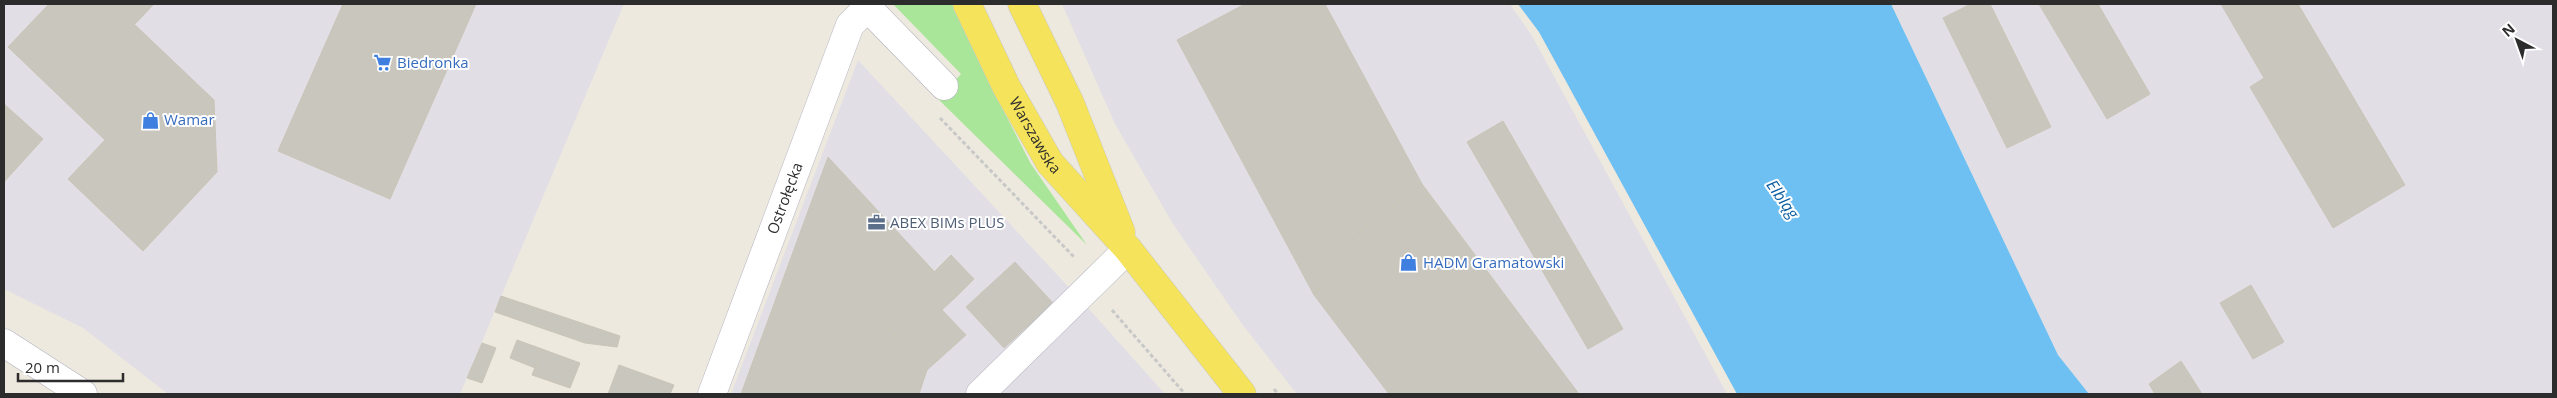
<svg xmlns="http://www.w3.org/2000/svg" width="2557" height="398" viewBox="0 0 2557 398" font-family="'Open Sans',sans-serif">
	<style>
		.industrial { fill: #e1dee6 }
		.green { fill: #aae699 }
		.water { fill: #6ec0f2 }
		.building { fill: #c9c6bd; stroke: #cac5b7 }
		.lines { fill: none; stroke-linecap: round; stroke-linejoin: round }
		.minor-casing { stroke: #b2b2c0; stroke-width: 29 }
		.major-casing { stroke: #c8c8c8; stroke-width: 29 }
		.path { stroke: #c8c8c8; stroke-width: 3; stroke-dasharray: 4 2.5; stroke-linecap: butt }
		.minor { stroke: #fff; stroke-width: 28 }
		.major { stroke: #f5e35c; stroke-width: 28 }
		.labels { text-anchor: middle; stroke-width: 4; stroke-linejoin: round; paint-order: stroke }
		.shop-label { font-size: 15px; fill: #366cbe; stroke: #fff; text-anchor: start }
		.street-label { font-size: 15px; fill: #2c2c2c; stroke: #fff }
		.service-label { font-size: 15px; fill: #4e5e75; stroke: #fff; text-anchor: start }
		.water-label { font-size: 16px; font-style: italic; fill: #095ca2; stroke: #fff }
	</style>
	<rect width="100%" height="100%" fill="#eee9de"/>
	<!-- industrial -->
	<path class="industrial" d="M4 4H624L460 394H168L83 328 4 289Z
		M1062 4H1510L1532 36 1727 394H1297L1242 324 1173 224 1115 124Z
		M1891 4H2553V394H2089L2058 355Z
		M858 60 1088 308 1165 394H731Z"/>
	<!-- green -->
	<path class="green" d="M893 4H953L997 98 1031 164 1087 245 938 99 961 74Z"/>
	<!-- water -->
	<path class="water" d="M1518 4H1891L2058 355 2089 394H1737L1539 32Z"/>
	<!-- building -->
	<path class="building" d="M49 4H113L214 100 217 172 143 251 68 179 105 140 8 47Z
		M113 4H154L135 24Z
		M343 4H476L390 199 278 151Z
		M1245 4H1325L1422 184 1360 231 1314 295 1177 40Z
		M1971 4H1990L2051 127 2007 148 1943 18Z
		M2039 4H2098L2150 94 2107 119Z
		M2221 4H2298L2405 185 2333 228 2250 87 2264 78Z
		M4 104 43 139 4 182Z
		M1503 121 1623 329 1588 349 1467 142Z
		M828 157 957 296 904 345 800 233Z
		M1422 184 1579 394H1389L1314 295 1360 231Z
		M800 233 927 370 919 394H741Z
		M951 255 974 279 957 296 934 272Z
		M1015 262 1053 303 1004 348 966 307Z
		M2251 285 2284 342 2253 359 2220 303Z
		M501 296 620 336 617 347 585 343 495 312Z
		M942 310 966 335 927 370 904 345Z
		M517 340 542 349 535 368 510 358Z
		M482 343 496 348 482 383 467 378Z
		M542 349 580 363 570 388 532 375Z
		M2181 361 2202 394H2155L2149 384Z
		M619 365 674 385 670 394H608Z"/>
	<g class="lines">
		<defs>
			<g id="minor">
				<path d="M864 4 944 86"/>
				<path d="M4 343 83 394"/>
				<path id="s1" d="M712 394 850 25 868 7"/>
				<path d="M980 394 1128 249"/>
			</g>
			<g id="major">
				<path id="s2" d="M967 4 1007 88 1050 163 1128 249 1242 394"/>
				<path d="M1022 4 1070 103 1121 232"/>
			</g>
		</defs>
		<!-- minor casing -->
		<use href="#minor" class="minor-casing"/>
		<!-- major casing -->
		<use href="#major" class="major-casing"/>
		<!-- path -->
		<path class="path" d="M940 118 1075 258
			M1112 310 1185 394
			M1274 389 1278 394"/>
		<!-- minor -->
		<use href="#minor" class="minor"/>
		<!-- major -->
		<use href="#major" class="major"/>
	</g>
	<!-- icons -->
	<defs>
		<symbol id="supermarket-bare" viewBox="-9 -9 18 18"><path d="M-6-5.5h2.5l.6 2H6L4.5 2H-2.5L-4.4-4H-6ZM-1.5 3.2a1.3 1.3 0 1 0 .1 0ZM3 3.2a1.3 1.3 0 1 0 .1 0Z" fill="#3f7fe0" stroke="#fff" stroke-width="2.5" paint-order="stroke"/></symbol>
		<symbol id="shop-bare" viewBox="-9 -9 18 18"><path d="M-5-2.5h2.3a2.7 3.5 0 0 1 5.4 0H5L5.5 6h-11ZM-1.5-2.5h3a1.5 2.3 0 0 0-3 0Z" fill="#3f7fe0" stroke="#fff" stroke-width="2.5" paint-order="stroke"/></symbol>
		<symbol id="office-bare" viewBox="-9 -9 18 18"><path d="M-6-3h4V-5.5h4V-3h4V5H-6ZM-1-4.5V-3h2v-1.5ZM-6 0V1H6V0Z" fill="#5c6f8a" stroke="#fff" stroke-width="2.5" paint-order="stroke"/></symbol>
	</defs>
	<g fill-rule="evenodd">
		<use href="#supermarket-bare" x="370" y="50" width="25" height="25"/>
		<use href="#shop-bare" x="138" y="108" width="25" height="25"/>
		<use href="#office-bare" x="864" y="210" width="25" height="25"/>
		<use href="#shop-bare" x="1396" y="250" width="25" height="25"/>
	</g>
	<g class="labels">
		<!-- shop labels -->
		<g class="shop-label">
			<text x="397" y="68">Biedronka</text>
			<text x="164" y="125">Wamar</text>
			<text x="1423" y="268">HADM Gramatowski</text>
		</g>
		<!-- street labels -->
		<g class="street-label">
			<text dy="5" stroke="none"><textPath href="#s2" startOffset="148">Warszawska</textPath></text>
			<text dy="5" stroke="none"><textPath href="#s1" startOffset="209">Ostrołęcka</textPath></text>
		</g>
		<!-- service labels -->
		<g class="service-label">
			<text x="890" y="228">ABEX BIMs PLUS</text>
		</g>
		<!-- water labels -->
		<g class="water-label">
			<text transform="translate(1783 199) rotate(55)" y="6">Elbląg</text>
		</g>
	</g>
	<!-- border -->
	<rect width="2557" height="398" fill="none" stroke="#2c2c2c" stroke-width="10"/>
	<!-- north arrow -->
	<g transform="translate(2517 40) rotate(319)" stroke="#ffffff" stroke-width="4" paint-order="stroke">
	<path d="M0-4L9 19L0 12L-9 19Z" fill="#2c2c2c"/>
	<text y="-8" font-size="14" font-weight="bold" text-anchor="middle" fill="#2c2c2c">N</text>
	</g>
	<!-- scale -->
	<path d="M18 373v8h105v-8" fill="none" stroke="#2c2c2c" stroke-width="2.5"/>
	<text x="25" y="373" font-size="15" fill="#2c2c2c" stroke="#ffffff" stroke-width="4" paint-order="stroke">20 m</text>
</svg>
